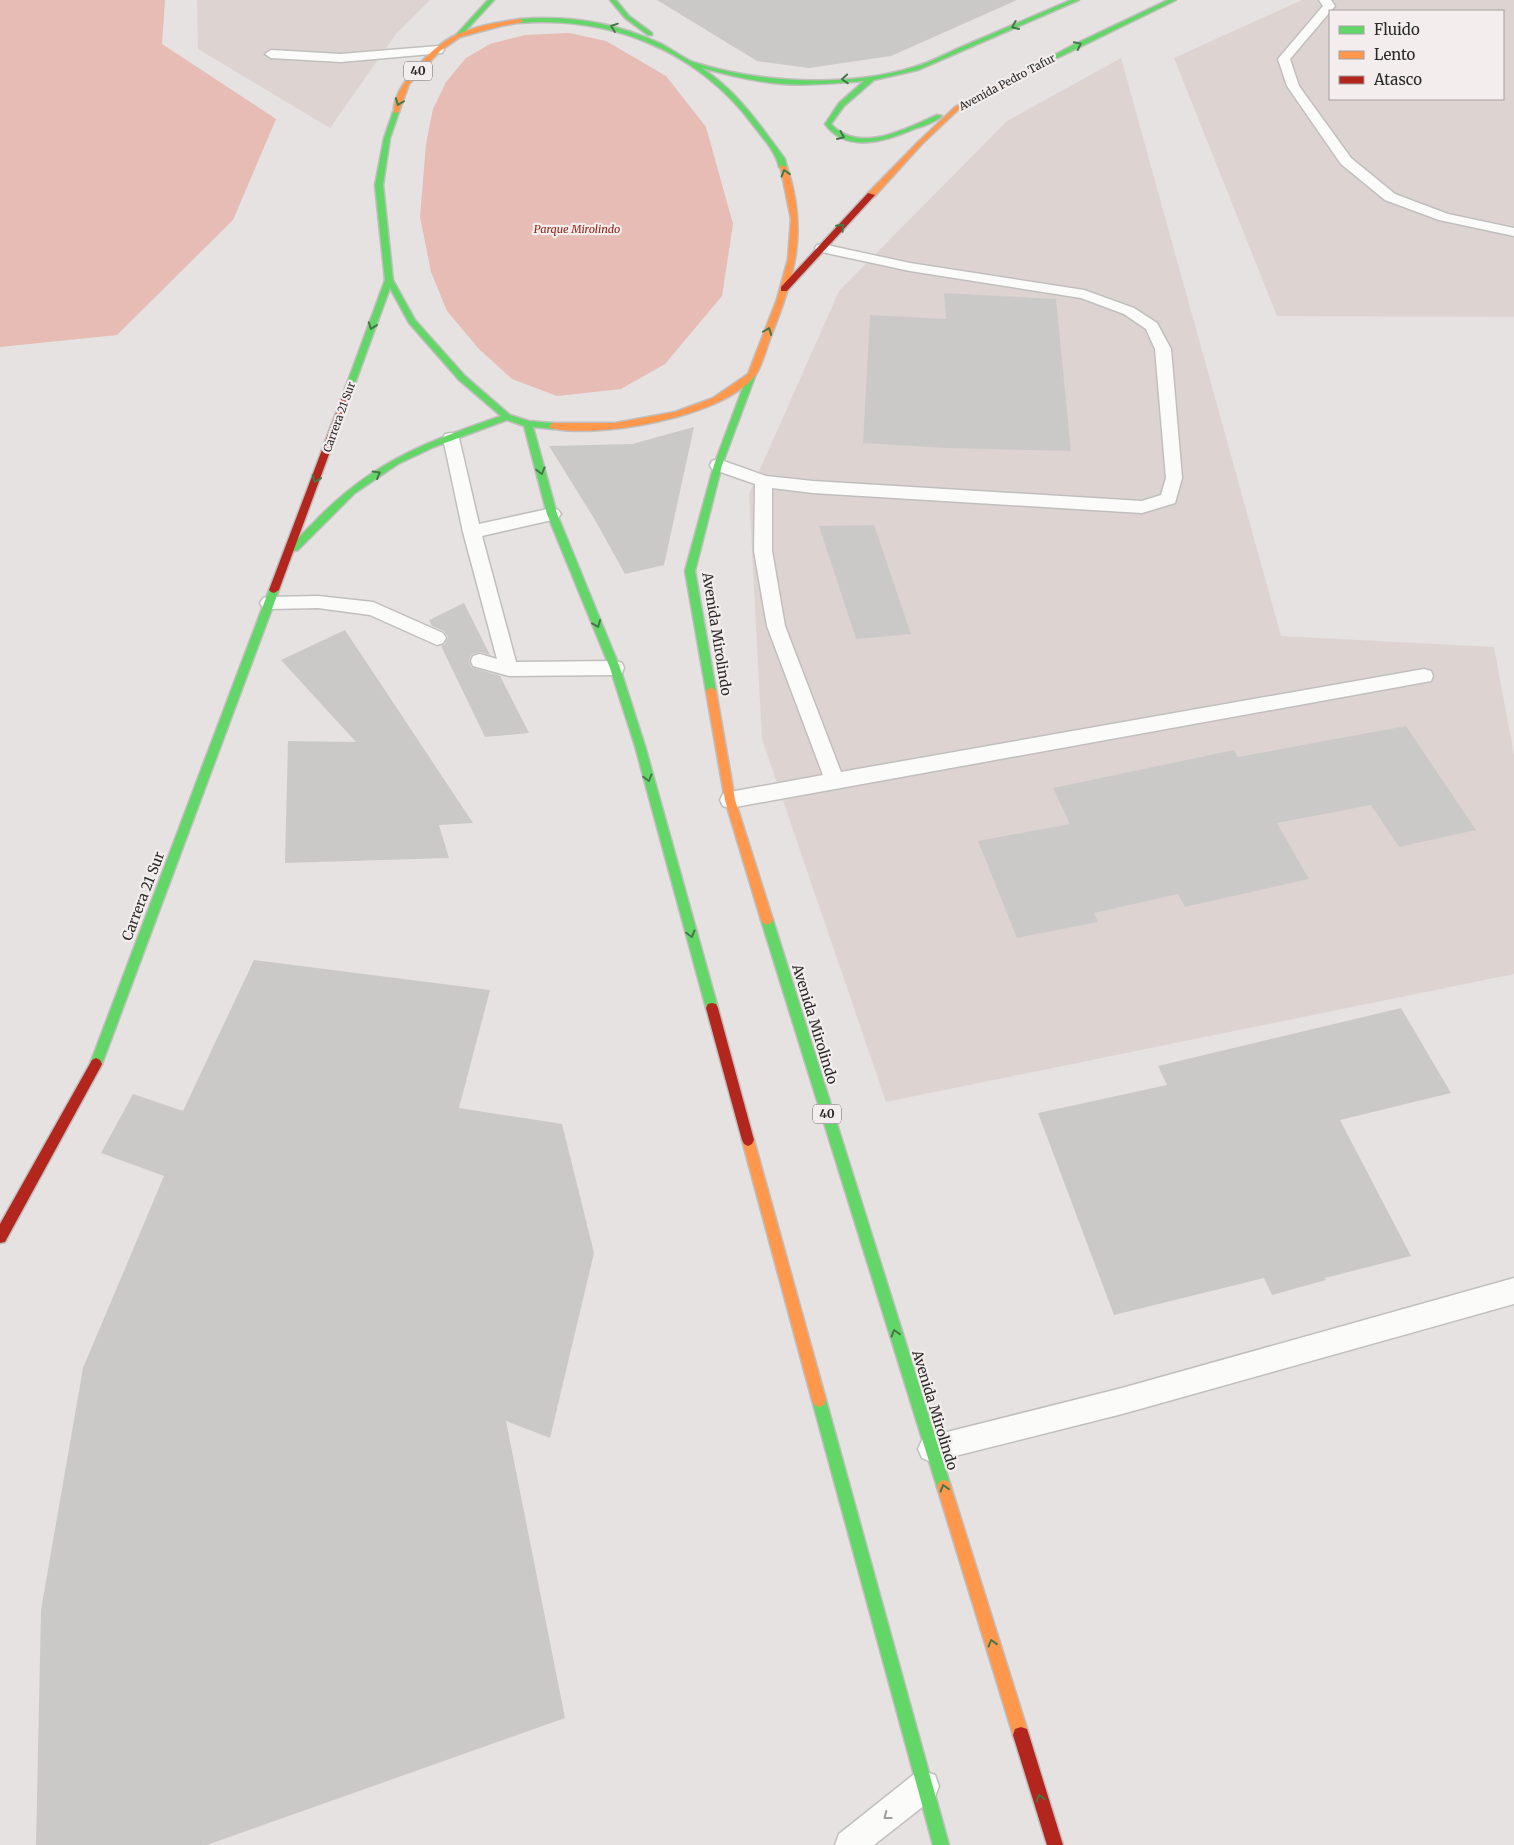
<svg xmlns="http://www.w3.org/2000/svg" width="1514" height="1845" viewBox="0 0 1514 1845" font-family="Merriweather,serif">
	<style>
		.built { fill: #ddd4d2; fill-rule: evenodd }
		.green { fill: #e6bcb4 }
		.building { fill: #cbc9c8 }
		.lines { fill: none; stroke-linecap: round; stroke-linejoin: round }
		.lane-casing { stroke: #c1bfbe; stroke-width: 3 }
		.fast-casing { stroke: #c1bfbe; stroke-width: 3 }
		.slow-casing { stroke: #c1bfbe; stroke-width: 3 }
		.jam-casing { stroke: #c1bfbe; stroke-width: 3 }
		.lane { fill: #fbfbfa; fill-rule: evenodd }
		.fast { fill: #63d668; fill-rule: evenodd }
		.slow { fill: #ff974d; fill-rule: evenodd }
		.jam { fill: #b3261e; fill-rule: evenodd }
		.oneway { stroke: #457745 }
		.oneway2 { stroke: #9e9d9c }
		.labels { text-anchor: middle; stroke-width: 4.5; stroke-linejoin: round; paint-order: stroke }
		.far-street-label { font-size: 11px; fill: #2c2a29; stroke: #f3eeed }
		.far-park-label { font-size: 11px; font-style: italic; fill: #952017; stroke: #f3eeed }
		.shield { fill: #f3eeed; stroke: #686564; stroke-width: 1 }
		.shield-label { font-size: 12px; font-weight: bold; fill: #2c2a29 }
		.street-label { font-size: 14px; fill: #2c2a29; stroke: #f3eeed }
	</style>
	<rect width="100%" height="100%" fill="#e5e2e1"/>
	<!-- built -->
	<path class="built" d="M197 0H430L396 34 330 128 198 49Z
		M1302 0H1514V317L1277 316 1174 58ZM1330 11H1503V99H1330Z
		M1121 58 1281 636 1494 647 1514 755V974L886 1102 762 739 749 494 839 291 1007 121Z"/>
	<!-- green -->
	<path class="green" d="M0 0H165L162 44 276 119 233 220 117 335 0 347Z
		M569 33 606 41 666 76 706 127 733 224 722 296 665 364 621 389 557 396 512 379 479 349 447 311 431 272 420 217 426 144 433 109 446 82 466 58 490 44 525 35Z"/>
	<!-- building -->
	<path class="building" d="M657 0H1017L891 56 809 68 757 61Z
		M944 293 1056 299 1071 451 945 448 863 443 870 315 946 319Z
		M694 427 664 565 625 574 595 520 549 446 632 444Z
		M874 525 911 634 856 639 819 526Z
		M464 603 490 655 481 652 472 654 469 660 471 667 500 676 529 733 485 737 441 646 445 644 448 637 444 631 432 626 429 620Z
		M345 630 473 823 439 825 449 858 285 863 288 741 356 742 281 660Z
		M1406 726 1476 830 1399 847 1371 805 1277 823 1309 879 1185 907 1178 894 1094 913 1098 922 1017 938 978 841 1070 824 1053 788 1234 750 1238 757Z
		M254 960 490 990 459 1108 562 1124 594 1253 550 1438 506 1421 565 1718 207 1845H36L41 1610 83 1368 164 1176 101 1153 133 1094 183 1111Z
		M1401 1008 1451 1093 1340 1120 1411 1256 1325 1278 1326 1280 1272 1295 1264 1278 1114 1315 1038 1113 1167 1085 1158 1066Z"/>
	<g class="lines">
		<defs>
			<path id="lane" d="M1319 0H1331L1335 6 1290 59 1299 86 1351 158 1395 194 1448 214 1514 228V236L1439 220 1385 200 1341 164 1287 86 1278 59 1323 6Z
				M438 46 442 47 444 50 442 53 341 62 271 58 265 54 271 50 341 54Z
				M822 244 910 263 1084 290 1134 308 1157 323 1171 349 1182 478 1175 503 1142 513 813 493 772 488V551L785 626 841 772 1424 669 1431 671 1433 676 1431 681 730 808 723 806 720 800 723 794 730 792 823 775 767 626 754 551 755 484 712 469 710 465 712 461 718 459 766 476 813 481 1142 501 1161 495 1166 478 1155 349 1146 329 1124 314 1081 298 910 271 817 251 815 248 817 245Z
				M451 433 457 434 459 438 479 524 552 508 558 510 561 514 558 518 552 520 482 536 516 662 615 661 622 663 624 668 622 673 615 675 509 676 473 666 471 661 473 656 480 654 497 659 463 532 443 438 445 434Z
				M318 596 373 602 443 633 446 638 443 643 437 645 370 615 318 608 269 609 263 608 260 603 263 598 269 597Z
				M1514 1278V1304L1122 1414 931 1462 922 1458 918 1449 922 1440 931 1436 1122 1388Z
				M924 1771 935 1775 939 1786 935 1797 874 1845H835L839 1834 913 1775Z"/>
			<path id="fast" d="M488 0H494L460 37H456V35Z
				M610 0H616L629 16 652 33V35H648L625 18Z
				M1071 0H1079L918 70 874 80 844 106 831 124C859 155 907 128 937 115L942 116C935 122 924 126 914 129 886 141 846 154 825 124L839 103 864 81C837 83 810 86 783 84 755 82 728 75 702 68 738 92 760 125 785 159L787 167 783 169 779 167C776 152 763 138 753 125 698 51 611 16 520 23L517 21 520 19C568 15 613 22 657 42 669 47 681 57 693 62 758 83 848 88 914 67 932 62 949 52 966 45 1001 30 1036 15 1071 0Z
				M1168 0H1176L1033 70 1028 69 1073 45Z
				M396 110 399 112 390 138 383 185 393 280 415 320 465 376 510 415 529 421 553 423 557 426 553 429 533 427 557 514 620 668 645 746 718 1008 716 1012 712 1013 708 1012 706 1008 635 746 610 668 547 514 524 426 507 420 434 447 398 464 355 493 298 550 295 551 290 548C298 537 310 527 319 517 376 460 427 442 501 416L459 380 409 323 390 288 353 389 349 392 345 389 385 280 375 185 384 138 393 112Z
				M752 371 756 374 722 465 695 571 716 691 711 695 706 691 685 571 714 465 748 374Z
				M274 587 279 590 102 1064 100 1068 96 1070 92 1068 90 1064 269 590Z
				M767 915 771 917 773 920 951 1487 949 1492 944 1494 939 1492 937 1487 761 920 763 917Z
				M819 1393 824 1395 826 1400 949 1845H933L812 1400 814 1395Z"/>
			<path id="slow" d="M520 19 523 21 522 22 501 26 460 37 440 51 409 84 399 112 394 113C391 88 433 45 456 35 475 26 499 22 520 19Z
				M1029 68 1034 69 959 109 922 144 874 197H868V193L918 142 955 107Z
				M780 165 787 167C809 232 794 278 770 339 766 349 761 370 754 377 721 417 599 439 550 428L549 426 553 423H615L675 412 713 398 748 374 777 299 788 259 791 219Z
				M711 687 716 691 735 800 773 920 771 923 767 925 763 923 761 920 725 800 706 691Z
				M748 1134 752 1136 754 1140 826 1400 824 1405 819 1407 814 1405 812 1400 742 1140 744 1136Z
				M944 1480 949 1482 951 1487 1029 1735 1027 1741 1021 1743 1015 1741 1013 1735 937 1487 939 1482Z"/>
			<path id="jam" d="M868 193 875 195 787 291H781V287Z
				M349 386 353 389 279 590 274 593 271 592 269 590 345 389Z
				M712 1003 716 1004 718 1008 754 1140 752 1144 748 1146 744 1144 742 1140 706 1008 708 1004Z
				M96 1058 100 1060 102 1064 100 1068 5 1242 0 1243V1224L92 1060Z
				M1021 1727 1027 1729 1029 1735 1063 1845H1047L1013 1735 1015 1729Z"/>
		</defs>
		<!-- lane casing -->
		<use href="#lane" class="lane-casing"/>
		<!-- fast casing -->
		<use href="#fast" class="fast-casing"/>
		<!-- slow casing -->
		<use href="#slow" class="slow-casing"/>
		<!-- jam casing -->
		<use href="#jam" class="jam-casing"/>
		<!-- lane -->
		<use href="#lane" class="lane"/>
		<!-- fast -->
		<use href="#fast" class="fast"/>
		<!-- slow -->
		<use href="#slow" class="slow"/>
		<!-- jam -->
		<use href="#jam" class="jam"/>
	</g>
	<!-- one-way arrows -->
	<defs><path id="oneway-chevron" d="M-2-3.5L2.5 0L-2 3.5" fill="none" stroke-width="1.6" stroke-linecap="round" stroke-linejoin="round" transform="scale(1.25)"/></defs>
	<g class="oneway">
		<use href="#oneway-chevron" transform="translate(1015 26) rotate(157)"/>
		<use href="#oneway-chevron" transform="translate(614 27) rotate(-161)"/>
		<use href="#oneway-chevron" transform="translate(1078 45) rotate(-26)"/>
		<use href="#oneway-chevron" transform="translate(845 79) rotate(176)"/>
		<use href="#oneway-chevron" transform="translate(399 102) rotate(111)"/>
		<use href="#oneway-chevron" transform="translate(841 136) rotate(24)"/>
		<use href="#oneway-chevron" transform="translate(785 173) rotate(-107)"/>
		<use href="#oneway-chevron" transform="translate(841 227) rotate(-47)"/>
		<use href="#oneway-chevron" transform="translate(372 326) rotate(110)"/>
		<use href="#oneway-chevron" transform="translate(768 331) rotate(-69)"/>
		<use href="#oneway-chevron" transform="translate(541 471) rotate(75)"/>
		<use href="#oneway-chevron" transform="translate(377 474) rotate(-31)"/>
		<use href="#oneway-chevron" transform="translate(316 479) rotate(110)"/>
		<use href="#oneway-chevron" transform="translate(597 624) rotate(68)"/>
		<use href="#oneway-chevron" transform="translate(648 778) rotate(75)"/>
		<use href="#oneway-chevron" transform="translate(691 934) rotate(75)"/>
		<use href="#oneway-chevron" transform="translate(895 1333) rotate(-107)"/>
		<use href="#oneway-chevron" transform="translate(944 1488) rotate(-107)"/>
		<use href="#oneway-chevron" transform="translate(992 1643) rotate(-107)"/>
		<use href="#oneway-chevron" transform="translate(1040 1798) rotate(-107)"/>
	</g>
	<use class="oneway2" href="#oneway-chevron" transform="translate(887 1816) rotate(142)"/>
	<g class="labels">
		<!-- far-street labels -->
		<g class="far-street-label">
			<text transform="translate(1007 82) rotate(-28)" y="4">Avenida Pedro Tafur</text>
			<text transform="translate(339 417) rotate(-70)" y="4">Carrera 21 Sur</text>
		</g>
		<!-- far-park labels -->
		<g class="far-park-label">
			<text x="577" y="233">Parque Mirolindo</text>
		</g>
		<!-- shield labels -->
		<g class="shield">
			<rect x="404" y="61.5" width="28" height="19" rx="4"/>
			<rect x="813" y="1104.5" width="28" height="19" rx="4"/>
		</g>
		<g class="shield-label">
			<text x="418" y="75">40</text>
			<text x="827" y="1118">40</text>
		</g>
		<!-- street labels -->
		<g class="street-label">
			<text transform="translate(717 634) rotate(81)" y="5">Avenida Mirolindo</text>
			<text transform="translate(143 896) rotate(-69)" y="5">Carrera 21 Sur</text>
			<text transform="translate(815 1024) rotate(73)" y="5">Avenida Mirolindo</text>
			<text transform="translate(935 1410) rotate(73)" y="5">Avenida Mirolindo</text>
		</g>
	</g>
	<!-- legend -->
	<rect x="1329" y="10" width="175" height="90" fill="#f3eeed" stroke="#a3a09f"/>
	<rect x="1339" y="26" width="25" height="8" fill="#63d668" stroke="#a3a09f"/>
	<text x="1374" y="35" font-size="15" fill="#2c2a29">Fluido</text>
	<rect x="1339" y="51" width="25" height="8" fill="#ff974d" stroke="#a3a09f"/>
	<text x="1374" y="60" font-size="15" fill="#2c2a29">Lento</text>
	<rect x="1339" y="76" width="25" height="8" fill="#b3261e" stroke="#a3a09f"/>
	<text x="1374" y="85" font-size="15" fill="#2c2a29">Atasco</text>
</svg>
